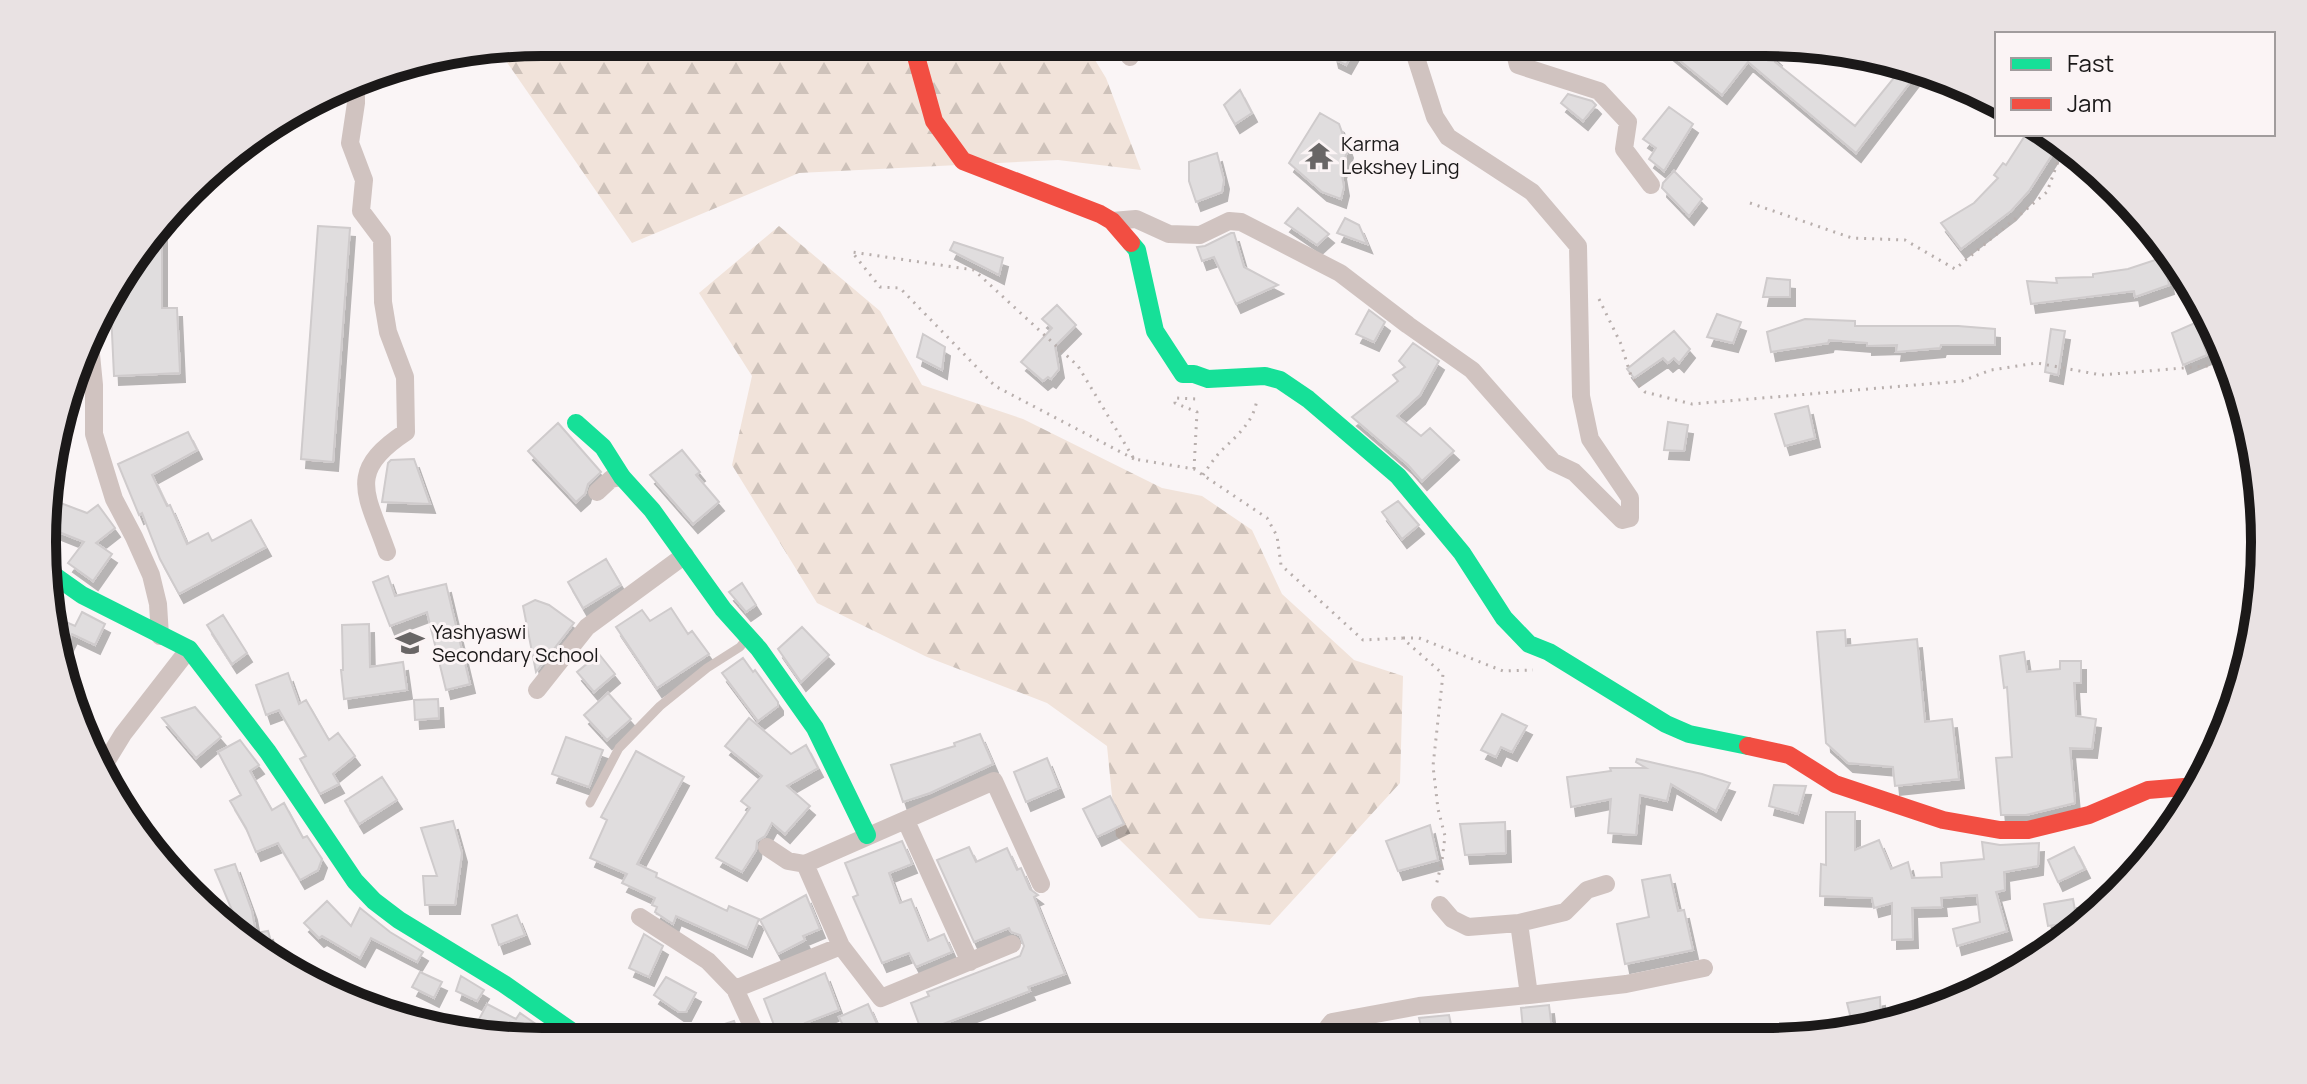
<svg xmlns="http://www.w3.org/2000/svg" width="2307" height="1084" viewBox="0 0 2307 1084" font-family="Manrope,sans-serif">
	<style>
		.forest { fill: url(#forest-firs) }
		.building { fill: #e0ddde; stroke: #cfcbcc; stroke-width: 2; filter: url(#shadow) }
		.lines { fill: none; stroke-linecap: round; stroke-linejoin: round }
		.path { stroke: #b8afad; stroke-width: 3; stroke-dasharray: 2 6; stroke-linecap: butt }
		.lane { stroke: #d0c3c0; stroke-width: 9 }
		.street { stroke: #d0c3c0; stroke-width: 18 }
		.fast { stroke: #16e098; stroke-width: 18 }
		.jam { stroke: #f24e42; stroke-width: 18 }
		.labels { text-anchor: middle; stroke-width: 6; stroke-linejoin: round; paint-order: stroke }
		.poi-label { font-size: 20px; fill: #1b1919; stroke: #fbf4f5; text-anchor: start }
		.rim { fill: none; stroke: #1b1919; stroke-width: 10 }
	</style>
	<defs>
		<pattern id="forest-firs" width="22" height="20" patternUnits="userSpaceOnUse" patternTransform="scale(2)"><rect width="22" height="20" fill="#f1e3da"/><path d="M5 1l3.5 6h-7zM16 11l3.5 6h-7z" fill="#cec2ba"/></pattern>
		<filter id="shadow"><feDropShadow dx="5" dy="9" stdDeviation="0" flood-color="#0004"/></filter>
	</defs>
	<rect width="100%" height="100%" fill="#faf5f6"/>
	<!-- forest -->
	<path class="forest" d="M542 42H1084L1106 78 1141 170 1058 160 799 173 632 243 504 58 489 51Z
		M779 226 880 311 922 385 1023 419 1162 488 1202 496 1252 530 1282 594 1354 660 1403 676 1400 783 1270 925 1199 918 1116 836 1107 746 1047 703 927 657 817 603 732 465 752 376 699 293Z"/>
	<!-- building -->
	<path class="building" d="M1330 42H1359L1346 65 1334 59Z
		M1657 42H1761L1777 57 1775 62 1855 126 1901 69 1918 72 1856 153 1748 62 1722 95Z
		M1240 90 1252 113 1235 124 1224 105Z
		M1568 94 1592 101 1596 105 1583 121 1561 103Z
		M1669 107 1693 124 1664 171 1649 159 1656 148 1643 139Z
		M1320 113 1339 124 1348 149 1341 170 1344 187 1341 199 1322 192 1289 163Z
		M2026 134H2037L2057 147 2029 191 2011 211 1961 249 1941 223 1974 203 1998 178 1994 175 2003 163 2006 165Z
		M1217 153 1224 180 1222 192 1196 202 1189 181V162Z
		M1674 171 1702 199 1689 216 1662 188 1663 183Z
		M1298 208 1329 234 1317 245 1285 223Z
		M1345 218 1359 225 1367 244 1337 233Z
		M318 226 350 228 333 462 301 459Z
		M162 227V308H177L180 373 114 376 110 290Z
		M1231 233H1234L1244 267 1278 285 1236 304 1214 257 1202 261 1197 247 1205 246Z
		M954 242 1003 258 999 275 950 250Z
		M2164 257 2169 285 2135 297 2134 291 2031 304 2027 281 2057 283 2056 278 2093 277V274L2128 269Z
		M1767 278 1790 280V297H1763Z
		M1057 305 1076 325 1055 346 1059 369 1051 379 1048 377 1043 381 1021 362 1052 328 1042 319Z
		M1369 310 1385 322 1374 342 1356 334Z
		M1717 314 1741 322 1733 343 1707 337Z
		M1805 319 1855 321V326H1958L1995 329V345H1941L1940 348 1896 352 1897 345 1867 346V343L1829 340 1828 343 1771 352 1767 332Z
		M2197 322 2207 355 2183 365 2172 333Z
		M2051 329 2065 331 2058 375 2045 372Z
		M1674 331 1690 349 1679 363 1674 358 1668 363 1663 358 1634 378 1627 369Z
		M923 334 945 347 942 370 917 357Z
		M1413 343 1439 361 1420 395 1397 416 1421 436 1430 428 1454 451 1422 481 1408 465 1352 417 1398 381 1393 375 1405 367 1399 361Z
		M1808 406 1815 438 1785 446 1775 414Z
		M1668 422 1688 425 1684 451 1664 450Z
		M558 423 601 472 588 484 585 494 576 502 528 451Z
		M188 432 197 450 152 475 167 506 170 505 187 544 208 533 212 541 251 520 266 547 179 594 160 559 142 513 139 515 118 464Z
		M682 450 700 472 696 475 719 502 693 524 650 475Z
		M414 459 430 504 382 502 388 463 391 460Z
		M50 499 87 513 98 505 115 528 96 543 112 554 93 581 68 563 84 542 49 528Z
		M1398 501 1419 525 1402 539 1382 512Z
		M606 559 621 585 583 608 568 582Z
		M388 576 395 596 446 584 470 684 446 690 427 612 390 626 373 582Z
		M742 583 756 605 746 612 729 592Z
		M535 600 549 605 574 623 536 672 523 606Z
		M671 608 688 634 692 631 709 654 657 688 616 627 642 610 650 621Z
		M82 612 105 624 95 645 72 634 62 654 48 614 75 626Z
		M223 615 247 653 232 664 207 625Z
		M369 624 370 667 403 662 407 690 344 699 341 670H343L342 625Z
		M802 627 829 655 801 682 778 649Z
		M1845 630 1846 646 1917 639 1925 722 1952 719 1959 779 1895 786 1893 767 1848 763 1826 743 1817 632Z
		M2024 652 2027 672 2060 669V661H2081V683H2074L2076 716 2096 719 2092 749 2070 748 2075 803 2026 815H2001L1996 758 2012 757 2007 687 2004 688 2000 656Z
		M599 654 615 674 594 692 577 672Z
		M743 658 753 672 755 670 778 702V706L758 721 722 673Z
		M288 673 299 704 306 700 329 740 338 733 355 756 333 774 339 784 320 794 300 759 306 756 279 710 266 715 256 685Z
		M608 693 631 719 607 740 584 715Z
		M438 699 439 718 415 720 414 700Z
		M195 707 221 737 196 758 162 718Z
		M1502 714 1527 726 1512 752 1501 747 1496 757 1481 750Z
		M749 718 791 754 806 745 818 768 787 786 810 806 785 834 772 823 765 836 757 841 756 850 742 872 716 858 750 808 741 801 762 776 725 746Z
		M980 734 993 764 930 793 903 802 891 765 955 746 954 743Z
		M566 737 603 750 589 787 552 774Z
		M240 740 259 765 250 771 272 810 284 803 303 838 307 836 322 859 318 870 300 880 278 843 256 852 246 828 230 801 241 795 218 752Z
		M636 751 684 777 637 864 657 873 656 877 727 911 729 906 759 919 747 948 676 916 673 924 655 912 657 907 652 905 655 898 622 883 627 874 590 858 607 820 601 817Z
		M1047 758 1059 788 1026 802 1014 772Z
		M1637 759 1702 774 1730 783 1716 811 1671 784 1667 801 1640 795 1636 835 1608 833 1611 799 1571 807 1567 777 1611 771 1610 768H1646L1636 762Z
		M382 777 397 800 359 824 345 801Z
		M1774 785 1806 786 1798 814 1769 806Z
		M1110 796 1124 824 1097 837 1083 809Z
		M1826 812H1855V850L1879 840 1891 869 1908 862 1912 878 1942 877 1941 863 1984 859 1982 842 2000 845 2039 843 2038 866 2004 872 2005 890 1996 892 2007 931 1957 946 1953 929 1980 922 1977 895 1941 898 1942 907 1912 908 1913 939 1892 940V903L1874 908 1872 898 1820 896 1821 864 1826 865Z
		M453 821 462 853 455 905H425L423 876H437L421 828Z
		M1505 822 1506 853 1465 855 1460 824Z
		M1430 825 1438 860 1398 871 1386 841Z
		M902 841 912 864 889 873 900 903 911 899 928 941 944 934 952 952 916 967 909 953 882 963 853 897 858 895 845 863Z
		M969 847 976 862 1007 848 1017 870 1021 868 1030 889 1038 895 1034 897 1065 974 1028 987 1030 991 922 1032 911 1003 929 996 927 992 1020 956 1024 946 1020 935 1011 932 1009 928 974 942 937 860Z
		M2074 847 2085 869 2058 882 2048 860Z
		M235 864 252 911 256 933 268 931 276 958 233 931 228 911 232 910 215 870Z
		M1670 875 1678 911 1684 910 1693 950 1625 964 1617 924 1649 917 1642 880Z
		M806 895 820 929 803 936 805 940 778 954 760 920Z
		M2073 899 2077 922 2048 926 2044 904Z
		M327 901 351 926 360 908 390 932 423 952 417 962 371 938 360 958 322 936 319 938 304 923Z
		M517 915 525 935 499 945 492 925Z
		M644 934 663 946 649 977 629 968Z
		M420 972 442 982 434 998 412 987Z
		M825 973 839 1010 805 1023 807 1028 779 1038 764 999Z
		M461 976 484 990 477 1001 456 991Z
		M666 977 696 993 686 1012H679L654 995Z
		M1880 997 1881 1024 1863 1029V1024L1852 1023 1847 1003Z
		M487 1004 516 1019 520 1013 540 1027 531 1040 474 1029Z
		M868 1004 881 1033 863 1041H850L839 1017Z
		M1549 1005 1553 1039H1524L1521 1008Z
		M1449 1015 1454 1039H1424L1419 1018Z
		M734 1021 742 1041H713L709 1029Z"/>
	<g class="lines">
		<!-- path -->
		<path class="path" d="M1750 203 1852 238 1905 240 1955 269 2047 192 2061 153H2065
			M1599 299 1621 344 1631 376 1645 392 1692 404 1962 381 1991 370 2037 363 2101 375 2230 364
			M2223 366 2226 350
			M1134 459 995 386 900 288 880 287 852 252 974 270 1078 366 1134 459 1194 469 1267 518 1277 536 1281 565 1363 640 1402 638 1443 674 1433 766 1438 809 1445 836 1442 861 1436 886
			M1194 469 1197 412 1175 403V398L1197 399
			M1203 475C1209 466 1215 457 1223 449 1238 435 1255 420 1257 398
			M1403 638H1419L1503 671 1533 670"/>
		<!-- lane -->
		<path class="lane" d="M590 803 619 748 660 706 707 668 740 647 744 642H748"/>
		<!-- street -->
		<path class="street" d="M1118 42 1130 57
			M1512 42 1518 65 1599 91 1628 122 1624 149 1651 185
			M356 83V103L350 143 364 180 361 211 382 239 383 302 388 332 405 377 406 432C345 472 367 494 387 552
			M1112 221 1136 219 1169 234 1200 235 1229 221 1241 222 1340 273 1408 325 1472 370 1553 462 1574 472 1622 520 1630 518V498L1590 439 1581 396 1578 246 1532 192 1448 137 1435 117 1411 42
			M90 344 94 385V434L114 499 134 537 151 575 158 604 160 636
			M597 492 611 479 622 477
			M537 690 587 627 685 555
			M101 770 123 734 189 649
			M906 821 970 962
			M767 847 788 861 805 864 994 781 1041 884
			M805 864 841 946 881 998 1012 944
			M1440 905 1452 919 1468 927 1519 923 1565 912 1587 890 1606 884
			M640 917 708 961 735 989
			M1529 995 1626 984 1704 968
			M1326 1039 1328 1027 1332 1022 1419 1006 1529 995 1519 923
			M759 1041 735 989 841 946"/>
		<!-- fast -->
		<path class="fast" d="M1131 243 1137 250 1155 331 1183 374H1194L1208 379 1265 376 1280 380 1308 399 1398 476 1462 553 1504 618 1529 644 1549 652 1666 724 1689 734 1748 746
			M576 423 603 447 622 477 652 510 723 609 759 649 815 728 867 835
			M48 571 82 595 189 649 268 752 355 881 374 901 399 920 504 984 587 1042"/>
		<!-- jam -->
		<path class="jam" d="M912 42 934 121 963 161 1100 214 1112 221 1131 243
			M1748 746 1789 755 1835 784 1943 820 2000 830H2028L2089 815 2148 790 2196 786"/>
	</g>
	<!-- icons -->
	<defs>
		<symbol id="temple-bare" viewBox="-9 -9 18 18"><path d="M0-6L5-2H3V0L6.5 2.5H4V6H1.5V3h-3V6H-4V2.5H-6.5L-3 0V-2H-5Z" fill="#696666" stroke="#fbf4f5" stroke-width="2.5" paint-order="stroke"/></symbol>
		<symbol id="school-bare" viewBox="-9 -9 18 18"><path d="M0-5L7-2L0 1L-7-2ZM-4 1L0 2.5L4 1V4Q0 6-4 4Z" fill="#696666" stroke="#fbf4f5" stroke-width="2.5" paint-order="stroke"/></symbol>
	</defs>
	<g fill-rule="evenodd">
		<use href="#temple-bare" x="1299" y="136" width="40" height="40"/>
		<use href="#school-bare" x="390" y="623" width="40" height="40"/>
	</g>
	<g class="labels">
		<!-- poi labels -->
		<g class="poi-label">
			<text x="1341" y="151">Karma<tspan x="1341" dy="23">Lekshey Ling</tspan></text>
			<text x="432" y="639">Yashyaswi<tspan x="432" dy="23">Secondary School</tspan></text>
		</g>
	</g>
	<!-- crop -->
	<path d="M0 0H2307V1084H0ZM542 56H1765A486 486 0 0 1 2251 542V542A486 486 0 0 1 1765 1028H542A486 486 0 0 1 56 542V542A486 486 0 0 1 542 56Z" fill="#e9e2e3" fill-rule="evenodd"/>
	<path class="rim" d="M542 56H1765A486 486 0 0 1 2251 542V542A486 486 0 0 1 1765 1028H542A486 486 0 0 1 56 542V542A486 486 0 0 1 542 56Z"/>
	<!-- legend -->
	<rect x="1995" y="32" width="280" height="104" fill="#fbf4f5" stroke="#a19c9d" stroke-width="2"/>
	<rect x="2011" y="58" width="40" height="12" fill="#16e098" stroke="#a19c9d" stroke-width="2"/>
	<text x="2067" y="72" font-size="24" fill="#1b1919">Fast</text>
	<rect x="2011" y="98" width="40" height="12" fill="#f24e42" stroke="#a19c9d" stroke-width="2"/>
	<text x="2067" y="112" font-size="24" fill="#1b1919">Jam</text>
</svg>
